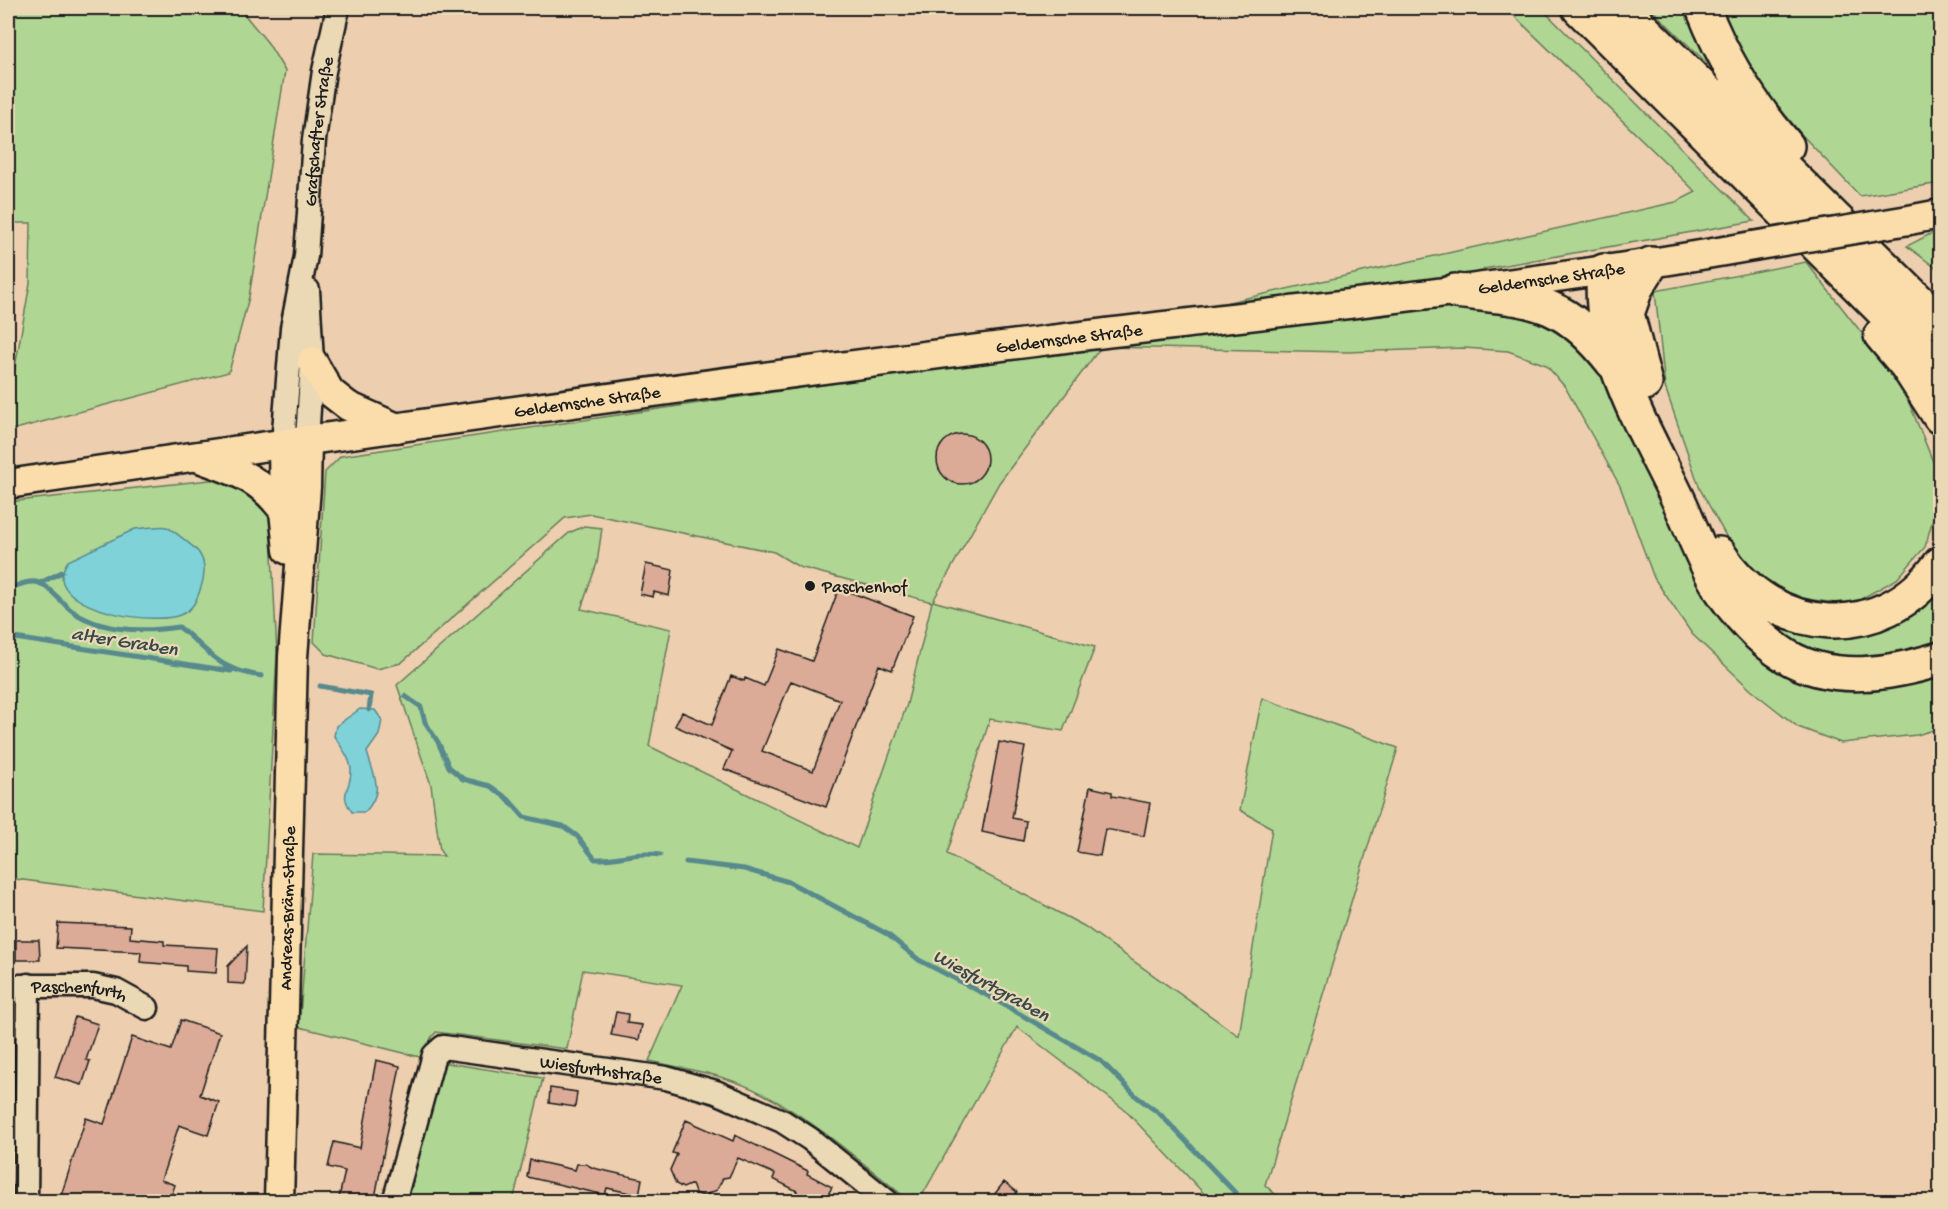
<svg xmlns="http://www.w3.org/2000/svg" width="1948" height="1209" viewBox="0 0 1948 1209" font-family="'Gochi Hand',sans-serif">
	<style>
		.green { fill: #afd793; stroke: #667a58; stroke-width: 1.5 }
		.water { fill: #80d2d9; stroke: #58898d; stroke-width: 1.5 }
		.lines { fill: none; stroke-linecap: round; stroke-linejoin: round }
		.stream { stroke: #58898d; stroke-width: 5 }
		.building { fill: #dcab97; stroke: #1c1c1c; stroke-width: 1.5; fill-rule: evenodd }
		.minor-casing { stroke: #1c1c1c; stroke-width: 27 }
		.major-casing { stroke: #1c1c1c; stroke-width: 33 }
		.highway-casing { stroke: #1c1c1c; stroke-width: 38 }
		.minor { stroke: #ebd8b5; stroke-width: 22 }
		.major { stroke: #fbddab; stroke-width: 28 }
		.highway { stroke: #fbddab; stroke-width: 33 }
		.major-bridge-casing { stroke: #1c1c1c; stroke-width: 33; stroke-linecap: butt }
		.major-bridge { stroke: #fbddab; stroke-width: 28 }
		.poi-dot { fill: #1c1c1c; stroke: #ebd8b5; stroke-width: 2 }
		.labels { text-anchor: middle; stroke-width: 4.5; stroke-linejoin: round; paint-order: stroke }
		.street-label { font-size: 18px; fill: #1c1c1c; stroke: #ebd8b5 }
		.poi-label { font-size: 18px; fill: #1c1c1c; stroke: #ebd8b5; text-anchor: start }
		.water-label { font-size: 20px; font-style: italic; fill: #354a4b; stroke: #ebd8b5 }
	</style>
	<rect width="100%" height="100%" fill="#edcfb0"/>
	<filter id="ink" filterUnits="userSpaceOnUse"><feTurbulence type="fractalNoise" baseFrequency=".0167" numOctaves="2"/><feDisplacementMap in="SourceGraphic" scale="12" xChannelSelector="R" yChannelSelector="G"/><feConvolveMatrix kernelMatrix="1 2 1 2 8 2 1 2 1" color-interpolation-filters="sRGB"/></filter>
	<g filter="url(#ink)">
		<!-- green -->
		<path class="green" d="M8 8H239L268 43 285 71 249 297 229 372 8 431V407L30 283 31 223H8Z
			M1506 8H1541L1754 221 1484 269 1478 308 1547 315 1608 379 1769 663 1816 686 1867 690 1940 674V728L1917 735 1841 743 1798 727 1751 690 1692 634 1654 578 1620 486 1565 387 1546 365 1508 351 1464 348 1347 352 1101 347 999 483 933 601 1095 647 1063 731 990 719 947 854 1084 926 1239 1036 1272 828 1240 810 1262 698 1398 748 1265 1185 1283 1201H1211L1125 1110 1017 1027 919 1201 911 1202C863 1164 817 1122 763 1094 728 1075 688 1069 649 1061L682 985 583 970 567 1049 436 1032 431 1038 424 1058 299 1027 313 854 444 856 440 851 431 785 397 685 569 533 584 526 602 528 597 563 581 609 671 629 649 746 857 848 907 704 932 602 799 567 774 552 591 514 565 518 401 663 377 669 326 654 314 642 325 472 341 456 929 369 1676 202 1696 192Z
			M1650 8H1688L1718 74Z
			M1720 8H1940V183L1860 196 1802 135 1732 50Z
			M1940 229V271L1907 246Z
			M1806 262 1901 383 1940 479V494L1925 547 1897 579 1850 605 1792 597 1742 565 1700 489 1665 387 1655 291Z
			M219 479 249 491 270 516 277 654 263 911 8 878V502Z
			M1940 585V649L1849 667 1787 647 1747 598 1788 621Z
			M441 1062 543 1078 513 1201 408 1202Z"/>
		<!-- water -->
		<path class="water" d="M153 527C157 527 163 526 167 527 171 529 196 548 199 553 206 563 205 575 201 587 197 600 193 610 180 615 154 625 73 612 63 583 60 575 64 567 68 561L135 529Z
			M360 709 375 710 382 720 379 735 367 752C374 778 385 790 365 812H352C338 792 351 790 351 771 351 758 340 746 334 736L336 726Z"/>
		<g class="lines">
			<!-- stream -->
			<path class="stream" d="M40 583 62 572
				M8 589C16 586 30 579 39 583 50 587 62 603 71 610 101 633 144 632 179 627 213 654 216 669 262 676
				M8 637 231 671
				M320 686 371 695 369 710
				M405 696 421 707 425 722 438 742 449 767 463 779 490 786 508 799 524 817 563 826 577 836 595 859C620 860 633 851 660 855
				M686 862 744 869 789 882 887 934 919 960 994 999 1101 1061 1137 1097 1160 1114 1244 1202"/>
		</g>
		<!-- building -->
		<path class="building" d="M937 459a25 25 0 1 1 50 0a25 25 0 1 1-50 0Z
			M646 564 673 570 669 596 654 592 653 597 640 594Z
			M839 588 913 616 892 670 879 665 826 807 724 769 732 751 675 726 682 712 712 725 731 676 744 681 745 678 764 686 779 649 812 661ZM791 681 840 700 813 771 762 751Z
			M999 742 1025 747 1012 818 1026 821 1023 841 982 832Z
			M1090 787 1112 792V796L1150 803 1144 836 1105 829 1100 856 1077 852Z
			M58 923 131 926 130 938 164 941V945L218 948 216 973 186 971V966L140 962 141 952 56 948Z
			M16 940H39L40 960H16Z
			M247 946 245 984 228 983V966Z
			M616 1012 628 1014 627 1023 642 1025 639 1040 611 1035Z
			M75 1017 98 1024 86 1060 90 1061 82 1085 55 1077Z
			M181 1020 220 1033 200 1095 219 1102 208 1135 179 1125 161 1180 175 1185 169 1202H59L86 1118 104 1124 132 1037 171 1050Z
			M376 1060 400 1066 375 1198 370 1196 369 1202H338L345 1171 328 1167 334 1142 360 1148Z
			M550 1088 577 1092 575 1107 549 1103Z
			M686 1120 733 1141 735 1135 808 1171 807 1174 832 1187 824 1202H809L796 1195 797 1191 773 1179 775 1174 738 1158 729 1177 723 1178 717 1190 703 1196 695 1193 692 1184 683 1188 676 1184 670 1170 677 1154 672 1153Z
			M530 1160 575 1170 577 1164H586L593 1168 642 1179 639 1195 607 1188 605 1195 527 1177Z
			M1004 1182 1017 1192 1010 1202H1002L994 1195Z"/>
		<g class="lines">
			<defs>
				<g id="minor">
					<path d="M307 440 312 361 308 290"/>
					<path id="s1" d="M283 444 292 328 306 256 314 140 324 71 338 8"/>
					<path id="s2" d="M8 986H93L116 991 147 1008"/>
					<path d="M26 1202 28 985"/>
					<path id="s3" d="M394 1202 434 1055 443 1047 666 1078 716 1092 782 1121 810 1139 888 1202"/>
				</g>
				<g id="major">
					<path d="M1909 220 1940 214"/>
					<path d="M312 361 330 392 348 406 397 428"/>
					<path d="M283 444 284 511 288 550"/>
					<path d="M197 457C237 472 258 476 284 511"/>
					<path id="s4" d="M8 484C352 433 697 384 1042 341 1279 311 1517 288 1753 246"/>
					<path id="s5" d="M279 1202 293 657 306 487 307 440"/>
				</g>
				<path id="highway" d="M1579 8 1940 368
					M1622 8 1940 322
					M1703 8C1722 57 1752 106 1787 146
					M1604 271C1596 353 1645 429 1679 501 1692 529 1703 562 1720 588 1736 613 1760 640 1786 656 1833 684 1891 674 1940 659
					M1604 271 1621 290 1645 383
					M1455 291C1532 300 1562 297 1613 363
					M1628 311 1636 288 1651 264
					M1881 335 1907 366 1940 417
					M1719 554C1773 637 1881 646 1940 564"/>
			</defs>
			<!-- minor casing -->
			<use href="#minor" class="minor-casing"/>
			<!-- major casing -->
			<use href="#major" class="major-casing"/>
			<!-- highway casing -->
			<use href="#highway" class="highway-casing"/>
			<!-- minor -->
			<use href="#minor" class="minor"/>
			<!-- major -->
			<use href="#major" class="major"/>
			<!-- highway -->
			<use href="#highway" class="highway"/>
			<defs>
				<path id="major-bridge" d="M1753 246 1909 220"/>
			</defs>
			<!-- major-bridge casing -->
			<use href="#major-bridge" class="major-bridge-casing"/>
			<!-- major-bridge -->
			<use href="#major-bridge" class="major-bridge"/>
		</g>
	</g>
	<!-- markers -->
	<circle class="poi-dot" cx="810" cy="586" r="6"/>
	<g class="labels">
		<!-- street labels -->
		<g class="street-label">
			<text dy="6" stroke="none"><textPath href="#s1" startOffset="315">Grafschafter Straße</textPath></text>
			<text dy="6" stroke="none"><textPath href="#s4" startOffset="1557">Geldernsche Straße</textPath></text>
			<text dy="6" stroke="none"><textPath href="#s4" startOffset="1071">Geldernsche Straße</textPath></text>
			<text dy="6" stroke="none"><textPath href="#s4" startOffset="585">Geldernsche Straße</textPath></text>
			<text dy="6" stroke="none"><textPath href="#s5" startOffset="294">Andreas-Bräm-Straße</textPath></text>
			<text dy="6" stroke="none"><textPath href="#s2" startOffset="72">Paschenfurth</textPath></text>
			<text dy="6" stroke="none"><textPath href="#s3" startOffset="324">Wiesfurthstraße</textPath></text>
		</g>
		<!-- poi labels -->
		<g class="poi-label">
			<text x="822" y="592">Paschenhof</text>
		</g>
		<!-- water labels -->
		<g class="water-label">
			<text transform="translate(125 640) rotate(9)" y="7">alter Graben</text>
			<text transform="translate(992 984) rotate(29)" y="7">Wiesfurtgraben</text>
		</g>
	</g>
	<!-- margin -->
	<rect width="1948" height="1209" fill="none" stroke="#ebd8b5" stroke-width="30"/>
	<rect x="15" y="15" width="1918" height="1179" fill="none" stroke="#1c1c1c" stroke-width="2" filter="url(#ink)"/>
</svg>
